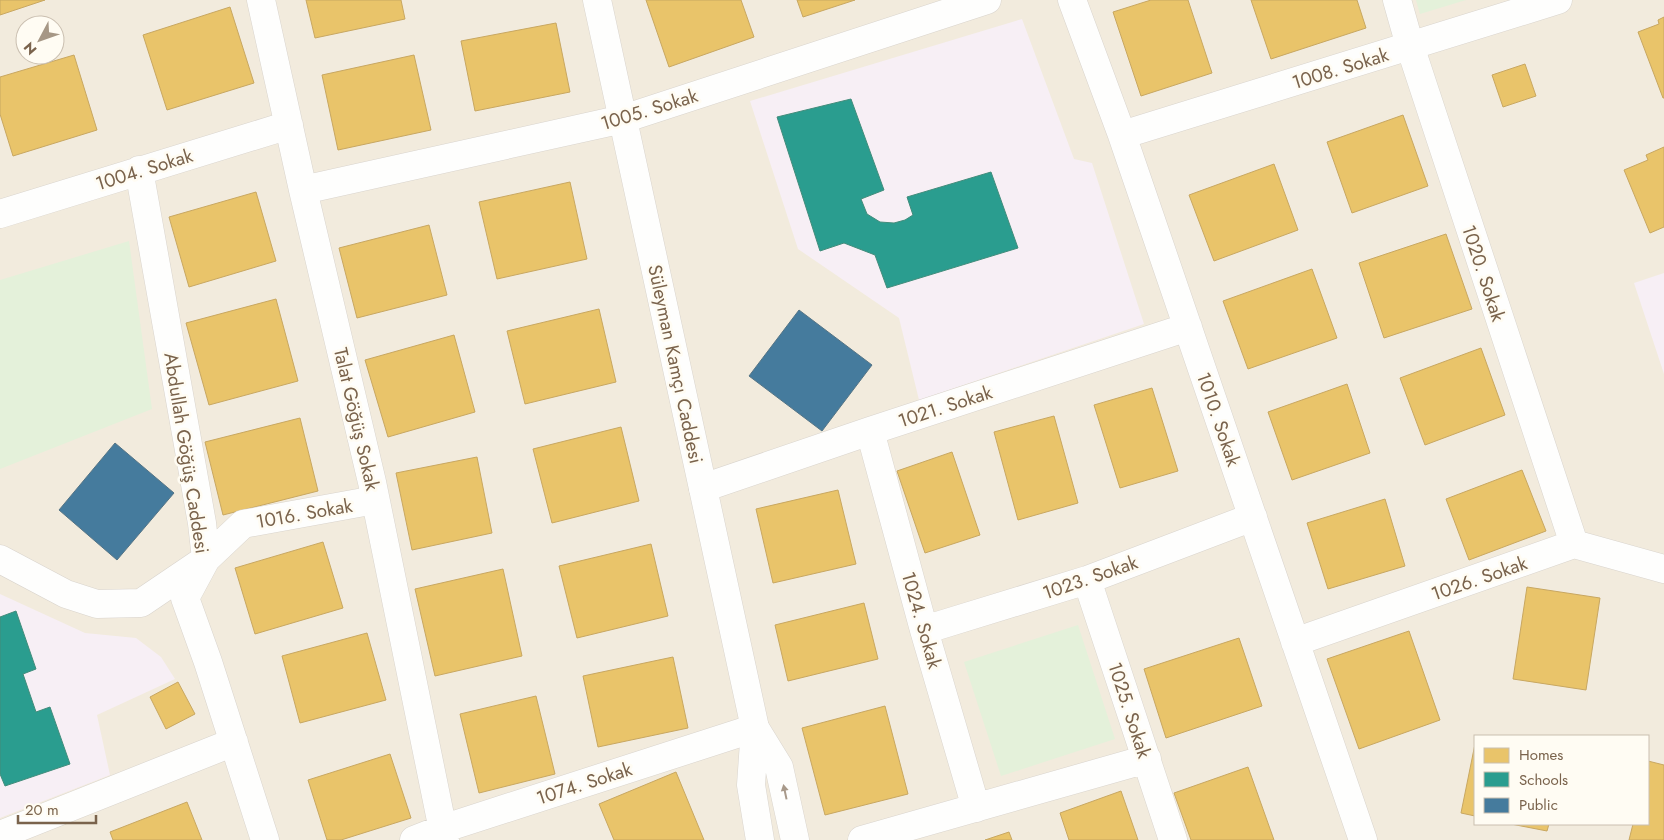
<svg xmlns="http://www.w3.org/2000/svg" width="1664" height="840" viewBox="0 0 1664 840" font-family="Jost,sans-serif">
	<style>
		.residential { fill: #f2ebdd; fill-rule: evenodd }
		.education { fill: #f7eff5 }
		.green { fill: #e4f1da }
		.homes { fill: #e9c46a; stroke: #c8a761 }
		.schools { fill: #2a9d8f; stroke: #428c7b }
		.public { fill: #457b9d; stroke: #557485 }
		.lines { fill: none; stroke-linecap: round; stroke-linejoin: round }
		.minor-casing { stroke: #d9d4cd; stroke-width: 29 }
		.tertiary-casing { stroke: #d9d4cd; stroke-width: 29 }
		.minor { stroke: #fefefd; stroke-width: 28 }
		.tertiary { stroke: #fefefd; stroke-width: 28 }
		.oneway { fill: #a8998a }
		.labels { text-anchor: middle; stroke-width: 5; stroke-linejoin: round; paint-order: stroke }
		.street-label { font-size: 19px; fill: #7a634c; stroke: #fffcf3 }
	</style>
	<rect width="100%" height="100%" fill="#f9f7ef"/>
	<!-- residential -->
	<path class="residential" d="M0 0H1664V840H0ZM25 25H55V55H25ZM1475 736H1648V824H1475Z"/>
	<!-- education -->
	<path class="education" d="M1022 19 1074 159 1092 163 1144 324 919 400 899 318 798 249 750 101Z
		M1664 273V374L1634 283Z
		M0 594 85 633 136 638 161 657 175 679 97 715 110 775 0 818Z"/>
	<!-- green -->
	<path class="green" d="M1416 0H1466L1420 14Z
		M129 241 152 409 0 469V280Z
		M1078 625 1115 739 1001 776 964 662Z"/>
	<!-- homes -->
	<path class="homes" d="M0 0H45L0 15Z
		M306 0H401L405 19 315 38Z
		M646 0H741L754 37 669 67Z
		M797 0H855L803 17Z
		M1151 0H1188L1212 73 1141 96 1113 12Z
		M1251 0H1357L1366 28 1271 59Z
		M230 7 254 83 167 110 143 35Z
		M1664 17V98H1663L1638 32 1659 24 1658 20Z
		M556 23 570 92 475 111 461 41Z
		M74 55 97 130 13 156 0 114V77Z
		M414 55 431 130 338 150 322 75Z
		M1525 64 1536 96 1503 107 1492 75Z
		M1403 115 1428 186 1352 213 1327 142Z
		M1664 147V227L1650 233 1624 170 1648 160 1646 155Z
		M1274 164 1298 230 1214 261 1189 195Z
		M570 182 587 259 497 279 479 202Z
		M256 192 276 261 189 287 169 217Z
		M429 225 447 295 357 318 339 248Z
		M1446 234 1472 309 1384 338 1359 263Z
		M1312 269 1337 338 1248 369 1223 301Z
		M276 299 298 381 209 405 186 323Z
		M599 309 616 382 525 404 507 331Z
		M454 335 475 412 388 437 365 360Z
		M1481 348 1505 415 1425 445 1400 378Z
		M1347 384 1370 453 1292 480 1268 412Z
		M1152 388 1178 471 1120 488 1094 405Z
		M1054 416 1078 503 1018 520 994 432Z
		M300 418 318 491 223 515 205 442Z
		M621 427 639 501 552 523 533 449Z
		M952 452 980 535 925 553 897 471Z
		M477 457 492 533 412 550 396 473Z
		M1522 470 1546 531 1469 560 1446 499Z
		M838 490 856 564 773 583 756 509Z
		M1385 499 1405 566 1328 589 1307 523Z
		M323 542 343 608 255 634 235 568Z
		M651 544 668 616 577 638 559 566Z
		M503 569 522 656 435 676 415 589Z
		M1527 587 1600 598 1586 690 1513 679Z
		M864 603 878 659 788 681 775 625Z
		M1409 631 1440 720 1359 749 1327 659Z
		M367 633 386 700 300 723 282 656Z
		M1239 638 1262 706 1166 738 1144 669Z
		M673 657 688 728 598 747 583 676Z
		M178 682 195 714 166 729 150 697Z
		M536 696 555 774 479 793 460 714Z
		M885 706 908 794 825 815 802 728Z
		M1475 744V816L1461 813Z
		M390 754 411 818 341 840H327L308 780Z
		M1648 761 1664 765V840H1629L1633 824H1648Z
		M1248 767 1274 840H1191L1174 793Z
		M676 772 704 840H614L599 804Z
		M1121 791 1138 840H1069L1060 813Z
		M187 802 202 840H113L110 832Z
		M1511 824H1549L1547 831Z
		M1009 832 1012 840H985Z"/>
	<!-- schools -->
	<path class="schools" d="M851 99 884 190 861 199 867 214 880 222 894 223 905 220 913 215 907 197 991 172 1018 248 887 288 875 255 844 243 820 251 777 117Z
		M16 611 36 669 23 674 36 712 50 707 70 764 5 786 0 774V617Z"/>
	<!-- public -->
	<path class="public" d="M799 310 872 365 822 431 749 376Z
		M115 443 174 493 117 560 59 510Z"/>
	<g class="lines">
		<defs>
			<path id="minor" d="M261 0 303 190 372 482 445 840
				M1072 0 1122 135 1363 840
				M1397 0 1410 46 1574 544
				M1122 135 1558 0
				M139 170 202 523 206 559 185 598 208 662 265 840
				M303 190 623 119 987 0
				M0 214 289 125
				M870 431 924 630 976 808
				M703 488 870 431 1188 327
				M0 559 66 594 97 604 141 603 206 559 243 524 375 500
				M1087 580 1173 840
				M924 630 1087 580 1253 517
				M1295 642 1574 544 1664 569
				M0 835 234 742
				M414 840 442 829 755 728
				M862 840 1147 759"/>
			<path id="tertiary" d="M597 0 755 728 751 785 760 840
				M755 728 779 767 795 840"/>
		</defs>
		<!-- minor casing -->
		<use href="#minor" class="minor-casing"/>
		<!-- tertiary casing -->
		<use href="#tertiary" class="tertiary-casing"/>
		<!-- minor -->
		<use href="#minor" class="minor"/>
		<!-- tertiary -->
		<use href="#tertiary" class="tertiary"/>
	</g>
	<!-- one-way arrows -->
	<defs><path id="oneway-solid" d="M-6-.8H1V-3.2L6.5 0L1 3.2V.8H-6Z" transform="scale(1.25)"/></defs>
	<use class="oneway" href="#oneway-solid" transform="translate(785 792) rotate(-102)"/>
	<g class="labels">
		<!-- street labels -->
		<g class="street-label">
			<text transform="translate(1340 68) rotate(-17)" y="7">1008. Sokak</text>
			<text transform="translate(649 109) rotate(-17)" y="7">1005. Sokak</text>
			<text transform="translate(144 169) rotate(-17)" y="7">1004. Sokak</text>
			<text transform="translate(1484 273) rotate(72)" y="7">1020. Sokak</text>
			<text transform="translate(676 364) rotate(78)" y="7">Süleyman Kamçı Caddesi</text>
			<text transform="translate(945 406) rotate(-18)" y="7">1021. Sokak</text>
			<text transform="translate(357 419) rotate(77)" y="7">Talat Göğüş Sokak</text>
			<text transform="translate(1219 419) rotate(71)" y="7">1010. Sokak</text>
			<text transform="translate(187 453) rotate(81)" y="7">Abdullah Göğüş Caddesi</text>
			<text transform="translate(304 513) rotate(-10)" y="7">1016. Sokak</text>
			<text transform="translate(1090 577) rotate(-19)" y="7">1023. Sokak</text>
			<text transform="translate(1479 578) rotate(-19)" y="7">1026. Sokak</text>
			<text transform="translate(922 620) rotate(74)" y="7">1024. Sokak</text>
			<text transform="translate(1130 710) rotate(72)" y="7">1025. Sokak</text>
			<text transform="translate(584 783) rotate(-18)" y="7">1074. Sokak</text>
		</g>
	</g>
	<!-- legend -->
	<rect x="1474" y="735" width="175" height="90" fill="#fffcf3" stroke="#cabfb0"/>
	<rect x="1484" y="748" width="25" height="15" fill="#e9c46a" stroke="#cabfb0"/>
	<text x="1519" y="760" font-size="15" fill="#7a634c">Homes</text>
	<rect x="1484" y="772" width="25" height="15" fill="#2a9d8f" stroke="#cabfb0"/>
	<text x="1519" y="785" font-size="15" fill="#7a634c">Schools</text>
	<rect x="1484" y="798" width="25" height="15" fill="#457b9d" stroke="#cabfb0"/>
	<text x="1519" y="810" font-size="15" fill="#7a634c">Public</text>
	<!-- north arrow -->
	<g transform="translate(40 40) rotate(229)"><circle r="24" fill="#fffcf3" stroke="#cabfb0"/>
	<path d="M0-4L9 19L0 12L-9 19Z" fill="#a69785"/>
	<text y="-8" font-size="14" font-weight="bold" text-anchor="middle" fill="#7a634c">N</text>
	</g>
	<!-- scale -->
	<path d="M18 815v8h78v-8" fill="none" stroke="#7a634c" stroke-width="2.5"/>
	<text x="25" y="815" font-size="15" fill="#7a634c" stroke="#fffcf3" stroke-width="4" paint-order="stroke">20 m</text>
</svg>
